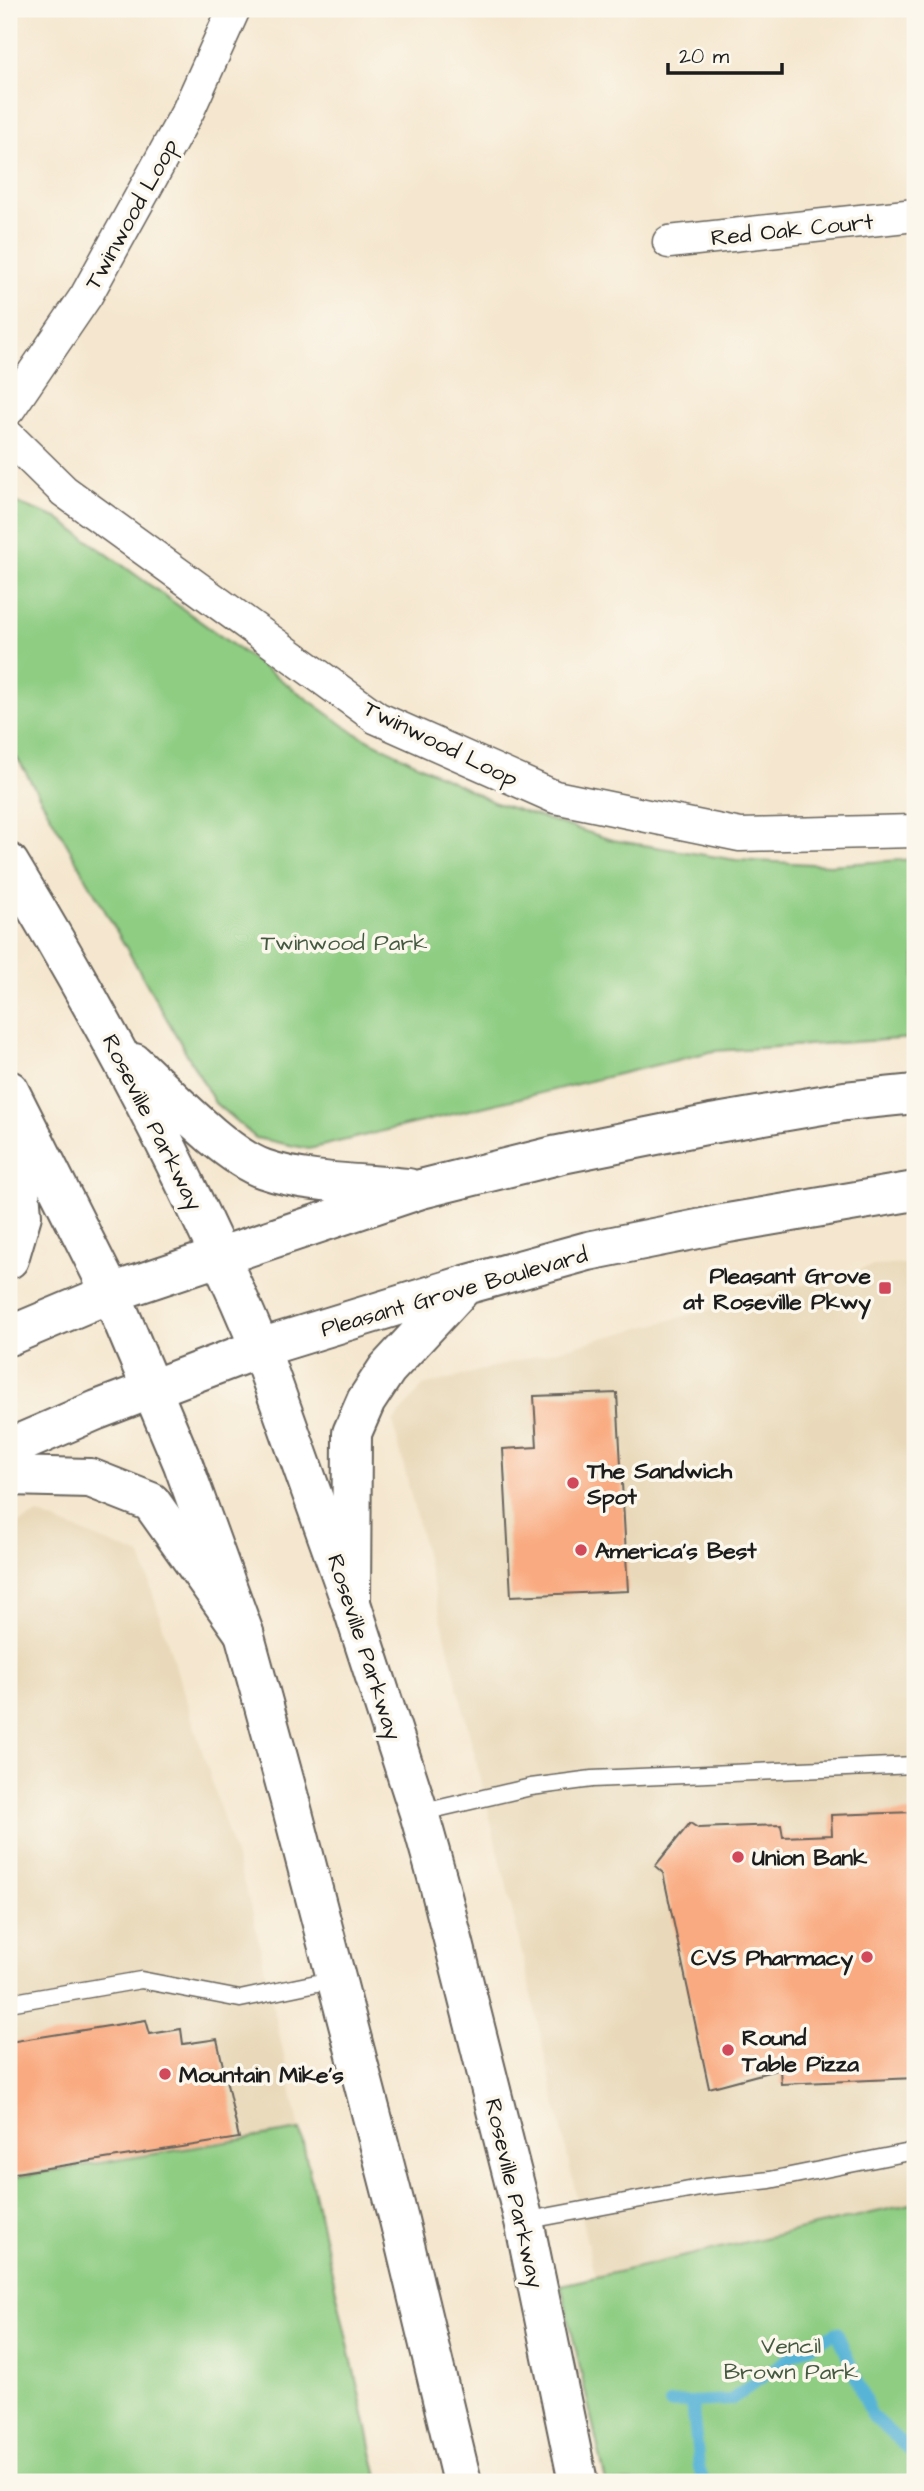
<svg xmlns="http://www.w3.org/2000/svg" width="924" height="2491" viewBox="0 0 924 2491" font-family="'Architects Daughter',sans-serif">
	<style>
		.built { fill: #e9d9ba }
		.green { fill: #8fcd83; stroke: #567450; stroke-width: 2 }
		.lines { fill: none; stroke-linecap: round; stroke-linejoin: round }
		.stream { stroke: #59b4d7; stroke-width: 12 }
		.building { fill: #f9aa80 }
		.lane-casing { stroke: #68635b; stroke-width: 19 }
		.street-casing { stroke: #68635b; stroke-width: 35 }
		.secondary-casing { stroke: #68635b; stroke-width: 42 }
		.primary-casing { stroke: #68635b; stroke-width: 42 }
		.lane { stroke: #fff; stroke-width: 16 }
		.street { stroke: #fff; stroke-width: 32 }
		.secondary { stroke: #fff; stroke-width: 38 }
		.primary { stroke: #fff; stroke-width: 38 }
		.poi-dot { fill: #d1495b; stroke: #fbf7ec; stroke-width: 2.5 }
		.labels { text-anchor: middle; stroke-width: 7; stroke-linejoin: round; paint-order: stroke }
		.street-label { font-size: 23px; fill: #1c1c1c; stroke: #fbf7ec }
		.park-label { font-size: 23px; fill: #445a40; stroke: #fbf7ec }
		.poi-label { font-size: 23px; font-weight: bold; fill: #1c1c1c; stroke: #fbf7ec; text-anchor: start }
	</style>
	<rect width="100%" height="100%" fill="#fbf7ec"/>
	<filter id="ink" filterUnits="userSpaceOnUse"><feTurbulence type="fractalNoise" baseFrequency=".0143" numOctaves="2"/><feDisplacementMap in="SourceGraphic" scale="14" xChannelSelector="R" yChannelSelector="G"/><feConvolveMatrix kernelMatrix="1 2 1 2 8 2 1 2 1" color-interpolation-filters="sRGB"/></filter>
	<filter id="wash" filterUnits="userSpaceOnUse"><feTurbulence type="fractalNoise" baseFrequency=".00686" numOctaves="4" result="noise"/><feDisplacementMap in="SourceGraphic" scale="28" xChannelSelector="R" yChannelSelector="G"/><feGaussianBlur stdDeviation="1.57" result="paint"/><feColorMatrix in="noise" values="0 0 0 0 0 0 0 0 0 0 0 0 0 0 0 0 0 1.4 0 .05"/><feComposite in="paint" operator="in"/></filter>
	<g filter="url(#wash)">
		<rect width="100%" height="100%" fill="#f5e7cf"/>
		<!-- built -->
		<path class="built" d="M915 1263V2207L596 2283 507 1887 393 1422 423 1386 873 1266Z
			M38 1514 141 1556 252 1910 300 2129 9 2178V1528Z"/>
		<!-- green -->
		<path class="green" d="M9 500 57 518 353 732 493 802 612 840 736 860 830 865 915 859V1038L714 1051 309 1149 256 1138 215 1103 21 764 9 747Z
			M300 2130 379 2482H9V2178Z
			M915 2203V2482H606L561 2285Z"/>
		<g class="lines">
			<!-- stream -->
			<path class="stream" d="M692 2402 699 2467 704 2482
				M670 2403 731 2400 790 2357 837 2332 872 2416 915 2455"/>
		</g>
		<g id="blocks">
			<!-- building -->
			<path class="building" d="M617 1393 628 1591 511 1596 503 1449 537 1447 534 1396Z
				M915 1812V2078L781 2084 780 2069 709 2088 663 1873 655 1866 690 1823 698 1828 781 1825 783 1837 832 1835 831 1815Z
				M146 2020 150 2034 181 2029 183 2044 217 2039 239 2138 9 2174V2042Z"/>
		</g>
	</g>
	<g filter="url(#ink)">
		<use href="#blocks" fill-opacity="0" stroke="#68635b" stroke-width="2"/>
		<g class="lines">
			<defs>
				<path id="lane" d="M419 1813 531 1787 592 1779 915 1765
					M9 2003 141 1980 240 1999 336 1979
					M524 2221 705 2187 770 2180 915 2151"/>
				<path id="street" d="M669 242 915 215
					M9 409 86 296 188 111 234 9
					M9 437 64 491 377 718 555 797 740 835 915 831"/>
				<path id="secondary" d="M260 1348 351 1603 419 1813 439 1884 524 2221 578 2482
					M151 1388 183 1464 244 1633 291 1805 399 2220 462 2482"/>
				<path id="primary" d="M9 863C104 1019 189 1180 260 1348
					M134 1063C166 1092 225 1156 264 1169 307 1184 363 1183 408 1188
					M9 1090 111 1293 151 1388
					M9 1259 22 1215 14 1117
					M9 1336 111 1293 421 1189 558 1155 711 1124 845 1101 915 1094
					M9 1448 97 1410 260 1348 465 1285 588 1251 728 1223 915 1191
					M9 1476 90 1478 151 1502 244 1633
					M351 1603 352 1433 366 1401 387 1369 463 1287"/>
			</defs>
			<!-- lane casing -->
			<use href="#lane" class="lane-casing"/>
			<!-- street casing -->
			<use href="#street" class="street-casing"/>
			<!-- secondary casing -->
			<use href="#secondary" class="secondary-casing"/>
			<!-- primary casing -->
			<use href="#primary" class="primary-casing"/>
			<!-- lane -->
			<use href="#lane" class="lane"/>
			<!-- street -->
			<use href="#street" class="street"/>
			<!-- secondary -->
			<use href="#secondary" class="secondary"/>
			<!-- primary -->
			<use href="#primary" class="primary"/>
		</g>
	</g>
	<!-- markers -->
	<g class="poi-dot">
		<rect x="878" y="1281" width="14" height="14" rx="3.5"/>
		<circle cx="573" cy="1483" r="7"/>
		<circle cx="581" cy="1550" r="7"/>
		<circle cx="738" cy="1857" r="7"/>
		<circle cx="867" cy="1957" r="7"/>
		<circle cx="728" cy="2050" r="7"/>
		<circle cx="165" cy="2074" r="7"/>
	</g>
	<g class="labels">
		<!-- street labels -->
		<g class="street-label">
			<text transform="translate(131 214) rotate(-61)" y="8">Twinwood Loop</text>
			<text transform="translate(792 229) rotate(-6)" y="8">Red Oak Court</text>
			<text transform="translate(441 743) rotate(26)" y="8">Twinwood Loop</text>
			<text transform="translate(153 1122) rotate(63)" y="8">Roseville Parkway</text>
			<text transform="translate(454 1291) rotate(-16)" y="8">Pleasant Grove Boulevard</text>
			<text transform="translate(365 1647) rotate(72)" y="8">Roseville Parkway</text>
			<text transform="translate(515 2193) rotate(77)" y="8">Roseville Parkway</text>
		</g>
		<!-- park labels -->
		<g class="park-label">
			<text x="344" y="950">Twinwood Park</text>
			<text x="791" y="2353">Vencil<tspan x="791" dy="26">Brown Park</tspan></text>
		</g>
		<!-- poi labels -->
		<g class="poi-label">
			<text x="871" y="1283" text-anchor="end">Pleasant Grove<tspan x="871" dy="26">at Roseville Pkwy</tspan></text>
			<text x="587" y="1478">The Sandwich<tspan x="587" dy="26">Spot</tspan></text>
			<text x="595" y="1558">America's Best</text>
			<text x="752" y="1865">Union Bank</text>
			<text x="853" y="1965" text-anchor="end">CVS Pharmacy</text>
			<text x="742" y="2045">Round<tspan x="742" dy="26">Table Pizza</tspan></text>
			<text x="179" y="2082">Mountain Mike's</text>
		</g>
	</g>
	<!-- margin -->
	<rect width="924" height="2491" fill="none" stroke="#fbf7ec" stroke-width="35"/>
	<!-- scale -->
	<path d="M668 63v10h114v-10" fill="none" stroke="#1c1c1c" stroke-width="3.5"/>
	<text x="679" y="63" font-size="21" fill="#1c1c1c" stroke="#fbf7ec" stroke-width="5" paint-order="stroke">20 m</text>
</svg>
